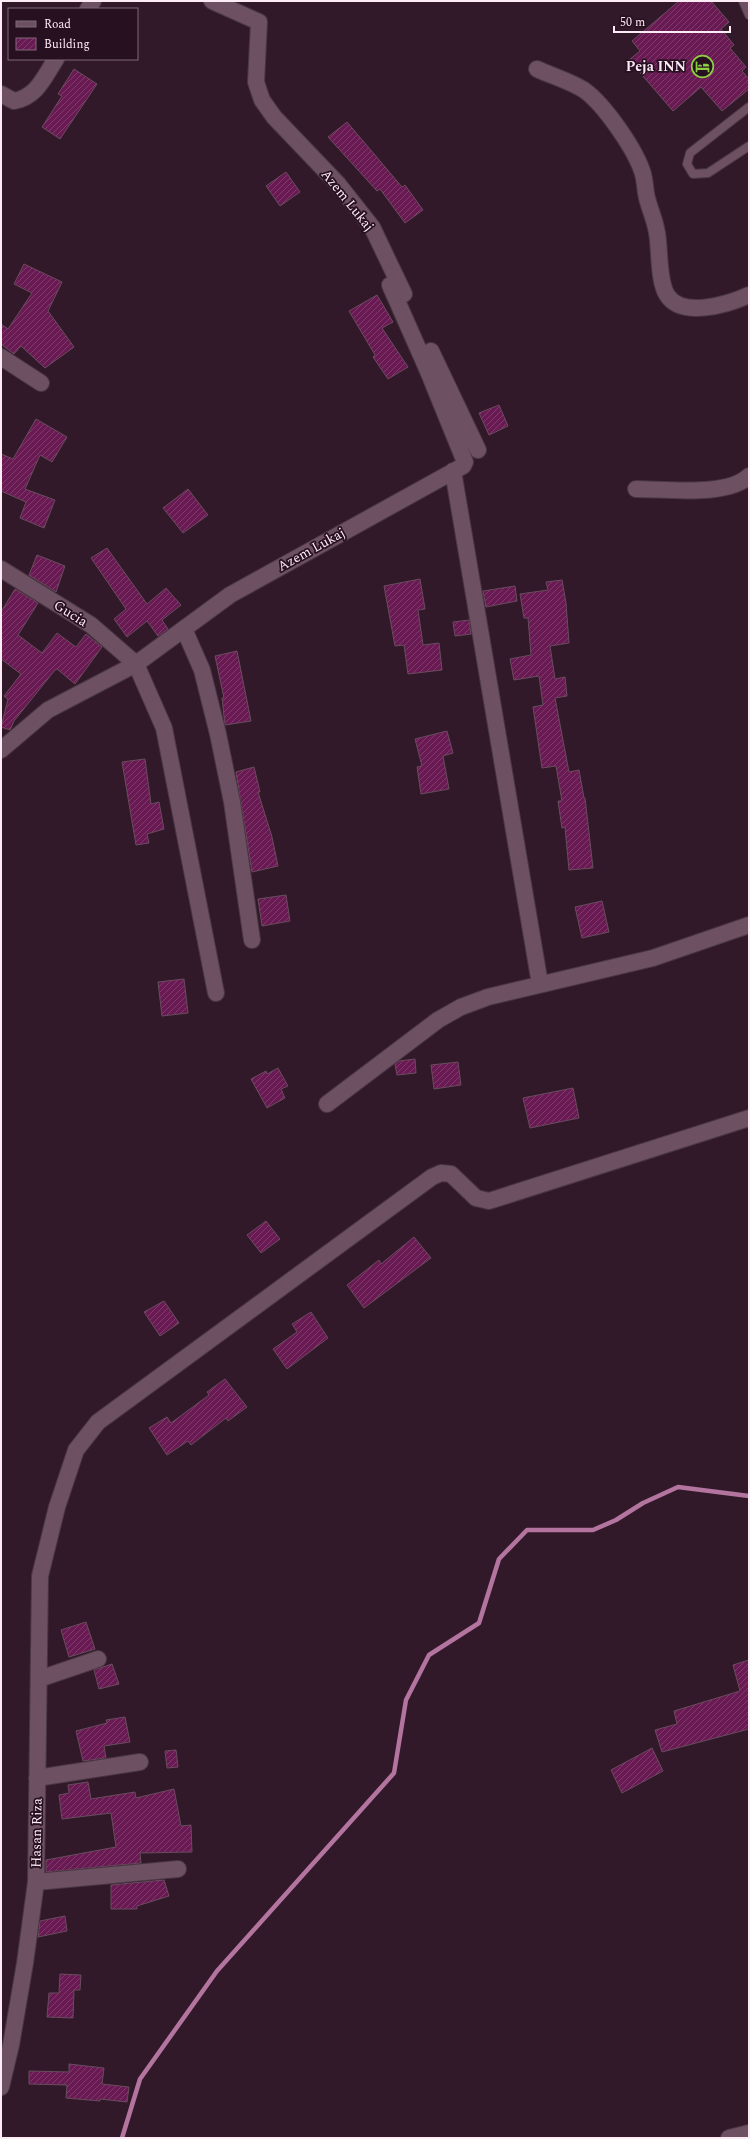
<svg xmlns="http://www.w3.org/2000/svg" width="750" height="2139" viewBox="0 0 750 2139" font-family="Spectral,serif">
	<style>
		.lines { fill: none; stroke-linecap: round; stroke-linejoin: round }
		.stream { stroke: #b3759f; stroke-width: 4.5 }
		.building { fill: url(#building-hatch); stroke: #684c5e }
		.service-casing { stroke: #4a3744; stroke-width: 10 }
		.minor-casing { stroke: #4a3744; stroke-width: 18 }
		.service { stroke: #6d5062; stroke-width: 8 }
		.minor { stroke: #6d5062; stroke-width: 16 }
		.labels { text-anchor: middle; stroke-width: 3.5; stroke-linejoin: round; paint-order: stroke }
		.poi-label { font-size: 14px; font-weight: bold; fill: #fdebf6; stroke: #271020; text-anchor: end }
		.street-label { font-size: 14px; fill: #fdebf6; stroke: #271020 }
	</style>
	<defs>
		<pattern id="building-hatch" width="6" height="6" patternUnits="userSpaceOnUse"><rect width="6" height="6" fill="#691a53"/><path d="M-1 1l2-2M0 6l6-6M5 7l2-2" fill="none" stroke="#7f3b6c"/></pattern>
	</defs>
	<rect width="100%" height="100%" fill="#321929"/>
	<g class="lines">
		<!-- stream -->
		<path class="stream" d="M122 2138 140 2079 217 1971 394 1773 406 1700 429 1655 479 1623 499 1559 527 1530H593L616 1520 643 1503 678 1487 749 1496"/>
	</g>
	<!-- building -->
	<path class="building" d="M679 1H711L729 22 721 29 734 45 730 48 746 67 742 71 749 79V89L722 111 701 87 673 111 629 60 640 51 632 41Z
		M74 69 97 84 60 139 42 127 62 96 58 94Z
		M347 122 402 187 405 185 423 210 405 223 380 189 377 191 328 137Z
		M286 172 300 192 280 206 266 186Z
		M24 264 62 282 48 311 74 347 45 368 21 346 14 354 1 344V324L8 329 32 293 14 284Z
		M377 295 393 322 382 328 408 367 388 379 373 357 375 355 349 311Z
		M499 405 508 426 489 435 479 413Z
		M36 419 67 437 52 462 40 455 25 489 55 500 44 528 20 518 26 502 1 491V454L13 459Z
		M188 489 208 515 183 533 163 508Z
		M107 548 147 604 166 588 181 605 162 620 168 629 158 636 147 621 127 637 114 619 126 609 91 558Z
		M37 555 65 566 56 592 29 575Z
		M420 579 425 609 418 610 423 645 439 643 442 670 408 674 404 645 395 646 384 586Z
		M562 580 566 603 569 643 550 646 555 679 565 677 567 696 555 698 569 772 579 770 584 798H585L593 868 569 870 565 827 562 828 558 801H562L556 766 542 768 533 707 543 705 539 676 514 680 510 659 531 655 528 618H524L520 594 548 590 546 582Z
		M515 586 517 601 486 607 483 591Z
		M15 589 38 603 18 635 42 653 57 633 76 647 86 634 102 647 75 684 57 669 55 670 14 721 10 730 1 727 8 699 4 696 21 674 1 659V612Z
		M469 620 471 634 455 636 453 622Z
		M237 651 251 721 225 725 222 698H224L215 656Z
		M447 731 453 753 443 756 449 789 421 794 417 767 422 766 415 739Z
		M145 759 151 804 159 802 164 829 147 834 149 843 136 845 122 762Z
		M254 767 260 792H258L272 837 278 866 252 872 236 772Z
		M286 895 290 921 262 926 258 899Z
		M602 901 609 932 582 938 575 907Z
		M184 979 188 1013 162 1016 158 982Z
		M415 1059 416 1073 397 1075 395 1064 399 1061Z
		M458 1062 461 1085 434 1089 431 1065Z
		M278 1068 288 1086 281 1089 285 1098 267 1108 251 1079 266 1071 267 1074Z
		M573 1088 579 1118 530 1128 523 1098Z
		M266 1221 280 1239 261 1253 247 1235Z
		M414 1237 431 1258 364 1308 347 1285 379 1260 381 1264Z
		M164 1301 179 1323 160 1336 144 1312Z
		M311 1312 328 1338 287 1369 273 1349 297 1332 292 1324Z
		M225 1379 247 1407 228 1421 226 1418 191 1445 188 1441 167 1455 149 1428 167 1417 171 1423 209 1395 207 1392Z
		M86 1622 95 1649 69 1657 61 1630Z
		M749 1660V1729L662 1752 655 1730 677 1724 674 1711 740 1691 733 1665Z
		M112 1664 119 1684 99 1689 94 1670Z
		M125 1717 130 1742 104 1746 106 1758 83 1761 76 1731 107 1723 106 1720Z
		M652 1748 663 1771 622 1793 611 1770Z
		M176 1750 178 1767 167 1768 165 1751Z
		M88 1782 91 1799 135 1792 136 1798 174 1789 181 1826 191 1825 192 1852 140 1853 141 1863 46 1872V1860L116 1847 111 1813 62 1819 59 1795 69 1793 68 1785Z
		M164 1880 169 1896 137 1906V1909H111V1885Z
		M65 1916 67 1931 38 1937 40 1921Z
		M60 1974 81 1975 80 1990H74L73 2018 47 2017 49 1993H59Z
		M69 2064 104 2068 102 2084 129 2087 127 2102 100 2099V2101L66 2098 67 2085 29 2084V2071L69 2072Z"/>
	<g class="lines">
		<defs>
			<path id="service" d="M743 1 749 15
				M749 107 690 153 687 164 693 174 708 173 749 146"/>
			<path id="minor" d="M212 1 259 22 256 82 262 100 274 117 338 184 372 227 404 294
				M88 9 93 1
				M537 69C552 76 570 81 584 90 604 104 636 150 643 174 645 181 645 190 647 198 650 210 655 220 657 233 660 249 658 281 667 295 682 319 729 304 749 295
				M1 94 14 101C37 97 44 77 56 59
				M431 351 478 450
				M1 357 41 383
				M453 471 540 984
				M636 489C665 489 728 497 749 476
				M1 569 91 625 136 664 164 728 216 993
				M184 629 202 670 218 734 232 802 252 940
				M1 750 48 710 136 664 230 595 463 466 465 462 428 371 390 285
				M327 1104 438 1020 461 1007 488 997 653 958 749 925
				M39 1679 98 1659
				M37 1778 140 1762
				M36 1882 178 1869
				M1 2087 11 2045 25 1963 36 1882 40 1576 57 1507 76 1450 98 1422 432 1177 441 1173 451 1174 476 1198 489 1201 749 1118
				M729 2138 749 2133"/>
		</defs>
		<!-- service casing -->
		<use href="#service" class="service-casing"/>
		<!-- minor casing -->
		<use href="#minor" class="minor-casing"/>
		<!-- service -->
		<use href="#service" class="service"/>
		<!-- minor -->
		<use href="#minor" class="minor"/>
	</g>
	<!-- icons -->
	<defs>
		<symbol id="hotel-ring" viewBox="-11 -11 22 22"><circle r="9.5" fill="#271020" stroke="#8ece43" stroke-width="1.5"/><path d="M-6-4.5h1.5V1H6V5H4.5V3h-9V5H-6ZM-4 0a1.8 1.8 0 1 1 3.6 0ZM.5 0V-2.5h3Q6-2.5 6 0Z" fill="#8ece43"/></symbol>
	</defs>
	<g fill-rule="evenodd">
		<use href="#hotel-ring" x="690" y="54" width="25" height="25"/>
	</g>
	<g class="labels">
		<!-- poi labels -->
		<g class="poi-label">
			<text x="686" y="71">Peja INN</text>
		</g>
		<!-- street labels -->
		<g class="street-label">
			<text transform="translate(348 200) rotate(51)" y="5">Azem Lukaj</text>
			<text transform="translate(311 549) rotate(-29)" y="5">Azem Lukaj</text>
			<text transform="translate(71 613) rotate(32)" y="5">Gucia</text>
			<text transform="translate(36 1833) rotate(-89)" y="5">Hasan Riza</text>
		</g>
	</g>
	<!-- border -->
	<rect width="750" height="2139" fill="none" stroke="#fdebf6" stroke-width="4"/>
	<!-- legend -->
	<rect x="8" y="8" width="130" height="52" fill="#271020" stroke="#7d6876"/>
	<rect x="16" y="21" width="20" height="6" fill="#6d5062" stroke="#7d6876"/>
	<text x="44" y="28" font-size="12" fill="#fdebf6">Road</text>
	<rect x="16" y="38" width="20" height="12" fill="url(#building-hatch)" stroke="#7d6876"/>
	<text x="44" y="48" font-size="12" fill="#fdebf6">Building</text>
	<!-- scale -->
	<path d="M614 26v6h116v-6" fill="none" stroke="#fdebf6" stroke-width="2"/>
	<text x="620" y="26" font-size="12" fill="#fdebf6" stroke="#271020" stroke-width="3" paint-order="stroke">50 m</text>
</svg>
